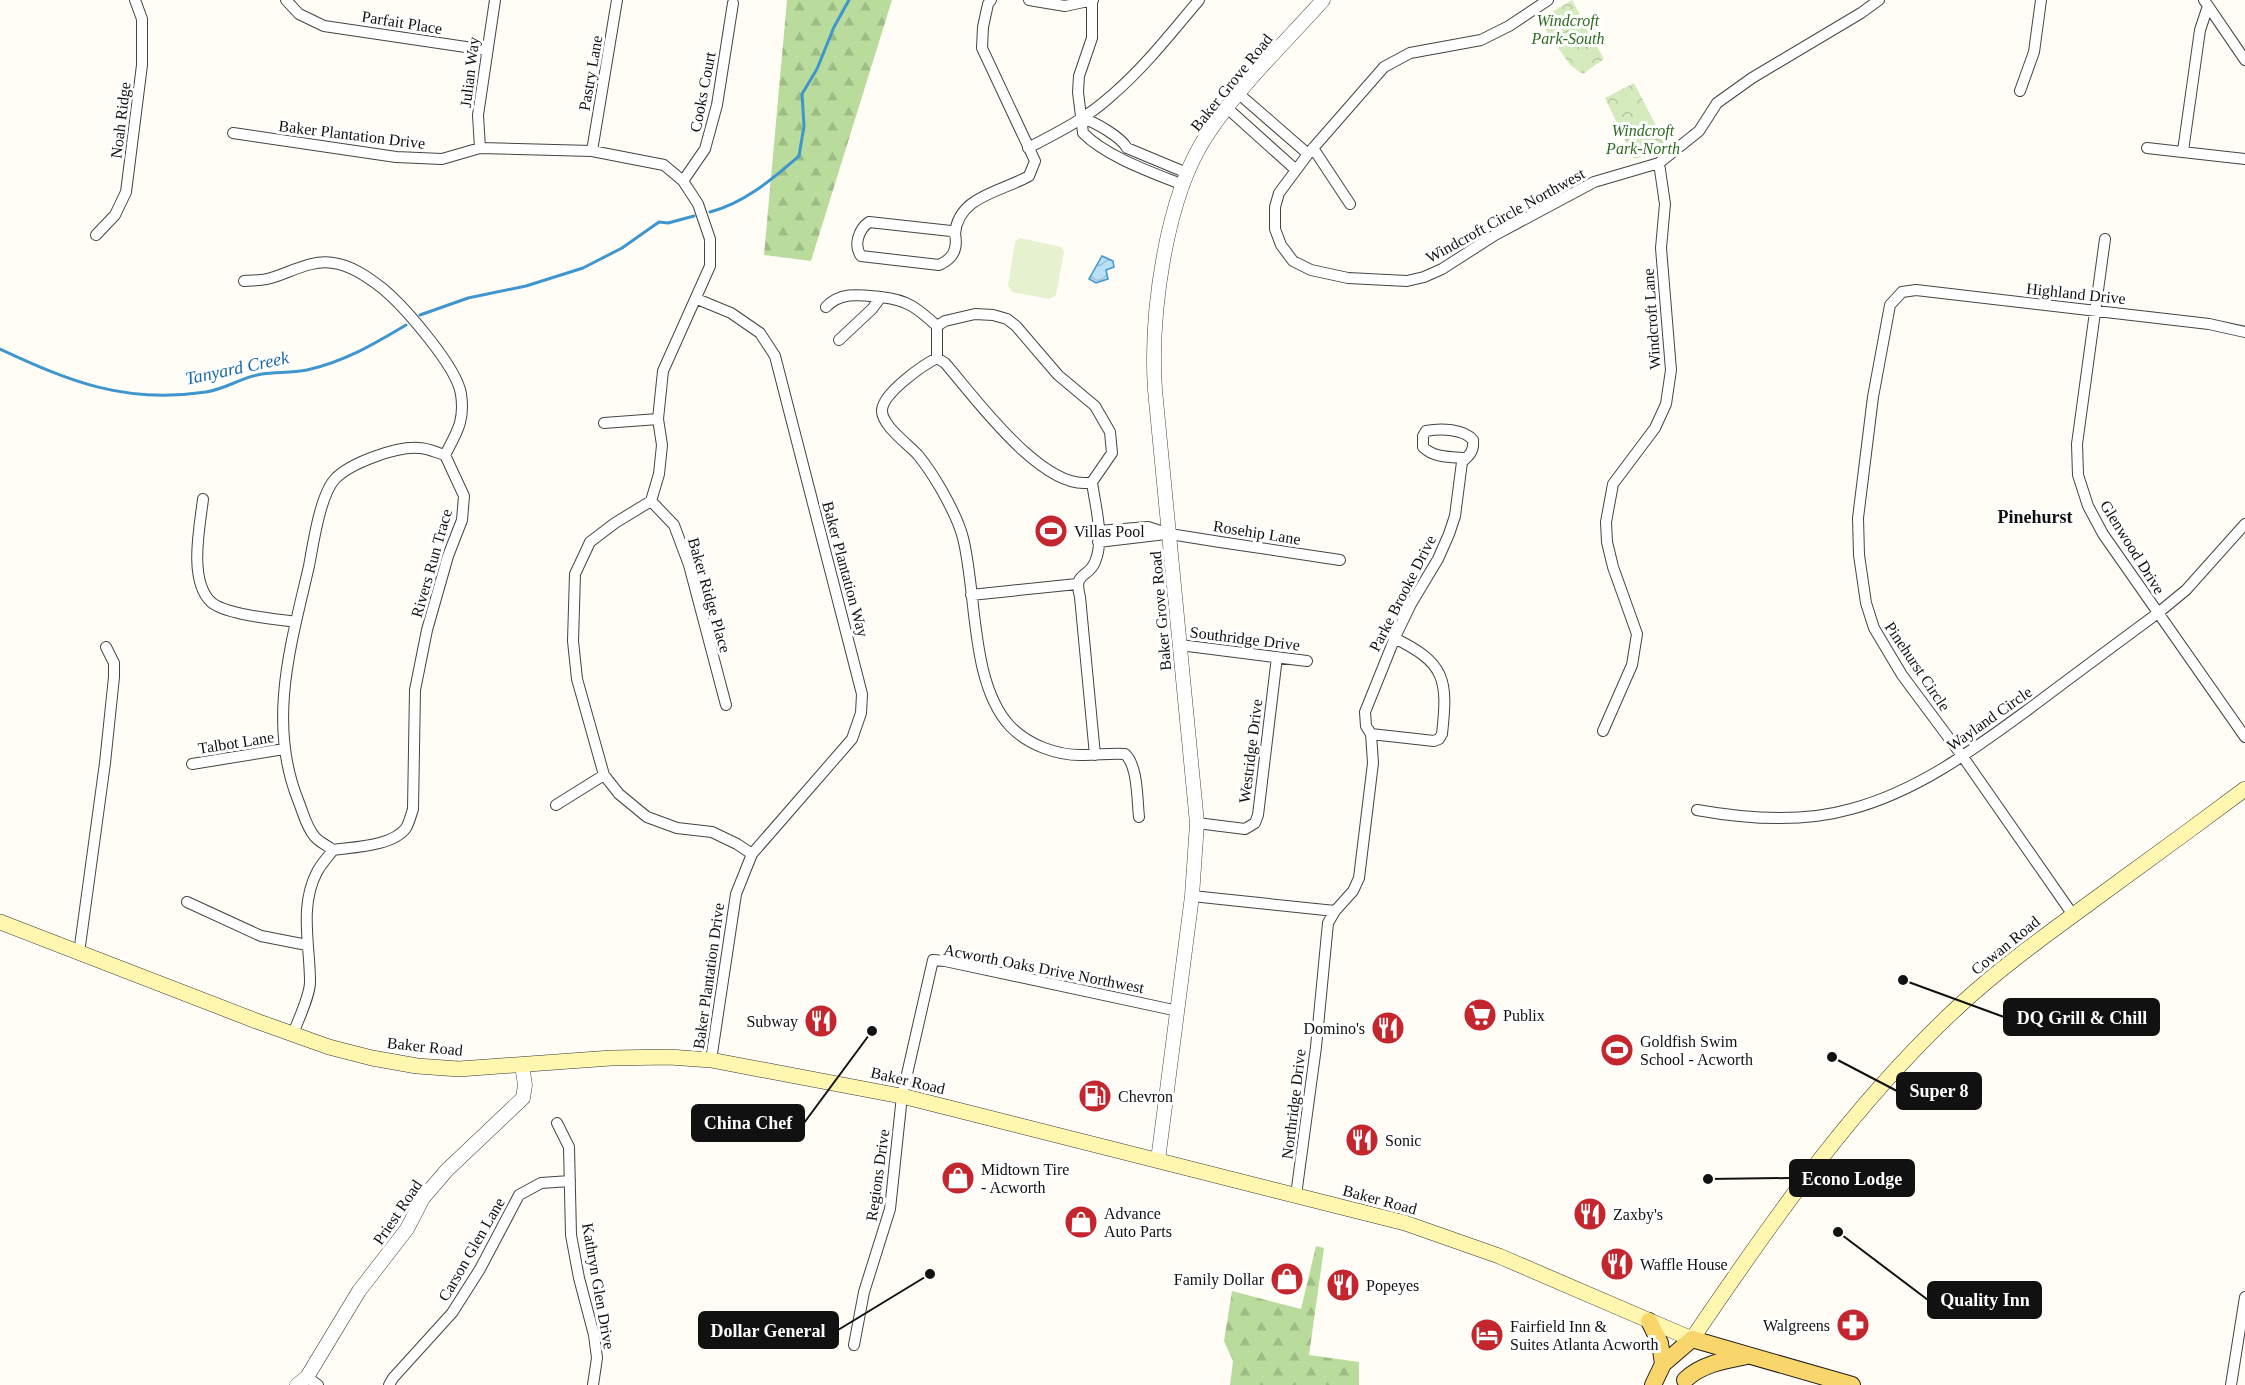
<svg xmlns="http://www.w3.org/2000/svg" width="2245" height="1385" viewBox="0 0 2245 1385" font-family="Georgia,serif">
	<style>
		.forest { fill: url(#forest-firs) }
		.park { fill: url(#park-crowns) }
		.pitch { fill: #e6f2cf }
		.water { fill: url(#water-waves); stroke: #3f96cf; stroke-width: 1.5 }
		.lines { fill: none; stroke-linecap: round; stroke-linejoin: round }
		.stream { stroke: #3f96cf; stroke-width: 3 }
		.minor-casing { stroke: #444; stroke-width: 12 }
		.tertiary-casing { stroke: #444; stroke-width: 15 }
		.secondary-casing { stroke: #333; stroke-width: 16 }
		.primary-casing { stroke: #222; stroke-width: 18 }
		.minor { stroke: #fff; stroke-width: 10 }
		.tertiary { stroke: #fff; stroke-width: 14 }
		.secondary { stroke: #fff6b0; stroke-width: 15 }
		.primary { stroke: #f9d66b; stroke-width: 16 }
		.labels { text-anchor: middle; stroke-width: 6; stroke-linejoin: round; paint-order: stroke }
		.park-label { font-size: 16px; font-style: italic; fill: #2f6b1f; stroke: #fff }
		.street-label { font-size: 16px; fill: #111; stroke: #fff }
		.poi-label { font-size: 16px; fill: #111; stroke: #fff; text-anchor: start }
		.water-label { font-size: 18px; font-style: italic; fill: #1768a6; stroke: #fff }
		.neighbourhood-label { font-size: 18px; font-weight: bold; fill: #111; stroke: #fff }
		.leader { fill: none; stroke: #111; stroke-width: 2 }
		.callout-dot { fill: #111; stroke: #fff; stroke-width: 2 }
		.callout { fill: #111; stroke: #111; stroke-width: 2 }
		.callout-label { font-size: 18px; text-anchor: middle; font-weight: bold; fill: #fff }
	</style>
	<defs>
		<pattern id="forest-firs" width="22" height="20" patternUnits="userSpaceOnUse" patternTransform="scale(1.5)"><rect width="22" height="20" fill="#b9dc9c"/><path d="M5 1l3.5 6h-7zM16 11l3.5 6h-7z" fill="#9ebc85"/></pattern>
		<pattern id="park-crowns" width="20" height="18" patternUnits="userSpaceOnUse" patternTransform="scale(1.5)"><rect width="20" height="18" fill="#d5ebbd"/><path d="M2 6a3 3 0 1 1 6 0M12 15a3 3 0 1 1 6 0" fill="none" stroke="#b6c8a1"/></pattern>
		<pattern id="water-waves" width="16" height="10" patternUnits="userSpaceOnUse" patternTransform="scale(1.5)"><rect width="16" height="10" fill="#b9e0f7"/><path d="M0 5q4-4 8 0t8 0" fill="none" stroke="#9ebfd3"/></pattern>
	</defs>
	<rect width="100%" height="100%" fill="#fffdf5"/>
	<!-- forest -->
	<path class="forest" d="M787 0H892L811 261 764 255Z
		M1316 1246 1324 1248 1309 1355 1359 1362V1385H1230L1233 1361 1224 1341 1232 1291 1301 1309Z"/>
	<!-- park -->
	<path class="park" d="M1572 0 1604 59 1583 74 1570 65 1539 20Z
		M1634 83 1665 143 1652 154 1634 159 1605 98Z"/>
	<!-- pitch -->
	<path class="pitch" d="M1020 238 1061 247 1064 252 1056 295 1049 299 1012 292 1008 286 1015 242Z"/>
	<!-- water -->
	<path class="water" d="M1102 256 1113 261 1114 267 1106 270 1108 279 1096 283 1089 279Z"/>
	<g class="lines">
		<!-- stream -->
		<path class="stream" d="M710 212C745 203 772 179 799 156L804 126 802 94 817 69 834 27 849 0
			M420 315 468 298 526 286 583 268 622 248 659 222 668 223 694 216
			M0 349C71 382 125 404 206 392 226 389 242 377 262 374 277 372 292 373 307 370 344 362 374 344 406 325"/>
		<defs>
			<path id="minor" d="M286 0 299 14 324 26 486 50
				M1029 0 1065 6 1093 0
				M1092 0V38L1079 76 1078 92 1083 133C1107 157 1151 172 1183 185
				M1548 0 1509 26 1481 40 1410 53 1384 67 1308 154 1279 193 1275 207V229L1281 245 1293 261 1311 270 1348 278 1407 281 1424 277 1442 269 1495 235 1594 182 1659 163 1699 131 1717 103 1752 78 1861 13 1879 0
				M2204 0 2245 60
				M2020 91 2034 52 2041 0
				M1239 94 1308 154
				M1227 108 1296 170
				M1082 118C1095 122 1121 137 1127 148L1187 173
				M233 133 396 157 442 159 480 148 592 151 664 165 683 181 698 204 710 239V266L663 371 658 419 662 445 659 474 651 501 615 523 590 542 575 574 573 641 577 679 604 775 619 794 647 817 677 828 712 832 737 844 752 854
				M480 148 478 115 495 0
				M1028 148C1057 133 1087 118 1111 96 1144 68 1171 33 1199 0
				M1313 148 1350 204
				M2147 148 2245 159
				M592 151 617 0
				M2183 151 2200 30 2208 6
				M683 181 705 149 717 105 733 3
				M869 222 951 231 955 234C958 249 953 259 939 265L861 256C853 245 859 229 869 222Z
				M955 234C958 196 1001 192 1029 176L1035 161 982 48 983 27 988 4 991 0
				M96 235 115 215 126 192 142 65V19L135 0
				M2105 239 2077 444 2078 475 2088 506 2103 534 2245 737
				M244 281C251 280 259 281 267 279 288 274 310 259 333 263 351 265 368 277 382 288 404 306 457 367 461 394 465 421 457 432 445 455
				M697 299 731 313 760 333 775 356 862 694 861 713 852 739 752 854 736 894 711 1060
				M826 307C841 291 861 295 881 297
				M839 340 872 309 881 297C908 300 917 308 937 326
				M937 358V326L945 321 975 314 993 315 1007 319 1016 326 1058 375 1095 406 1110 432 1112 453 1092 482C1044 494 973 395 945 363L937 358C923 365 883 393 882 410 881 425 908 444 918 455 927 466 934 477 941 489 949 503 959 522 963 538 977 593 970 683 1010 726 1028 745 1058 756 1084 755 1098 755 1111 753 1125 754 1138 766 1137 799 1139 817
				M604 423 658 419
				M1092 482C1095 506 1105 538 1095 562 1088 579 1073 571 1080 597L1095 755
				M203 499C200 526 188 580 211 602 226 615 276 619 296 622
				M651 501 674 525 689 565 726 705
				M1098 531 1148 527 1170 534 1220 542 1340 560
				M1098 542 1166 534
				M971 595 1077 584
				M1180 645 1307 661
				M1603 731 1632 665 1637 634 1613 567 1607 542 1606 522 1613 484 1655 428 1666 404 1671 370 1661 248 1665 204 1659 163
				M1371 734 1434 741 1439 739 1442 734C1448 680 1446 663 1394 638
				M192 764 284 749
				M556 805 604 775
				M1697 810C1747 819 1802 823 1851 809 1919 791 1977 747 2033 706 2074 675 2116 644 2158 613L2186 590 2245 524
				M1197 823 1245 829 1255 823 1258 815 1277 657
				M1192 896 1335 911 1328 923 1316 1047 1296 1195
				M187 902 261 936 307 945
				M1335 911 1353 891 1359 878 1373 763 1371 734 1366 726 1365 712 1396 635 1411 604 1438 559 1449 534 1455 516 1462 462C1470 455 1474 451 1473 440 1464 429 1441 428 1426 431L1423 436V447C1434 458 1451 457 1466 458
				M2073 915 1963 757 1902 675 1874 628 1866 603 1859 555 1858 518 1873 397 1890 305 1902 292 1916 290 2209 324 2245 332
				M79 953 105 763 114 677V663L106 647
				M293 1034C298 1020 310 996 310 982 310 945 299 906 317 872 321 864 328 857 333 850 354 847 393 846 406 828 409 823 411 815 413 809L415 690 427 630 448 556 462 520 464 496 445 455C437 453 428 448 419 448 397 446 350 463 335 479 320 495 313 545 309 566 291 644 267 722 298 800 303 812 306 827 315 837 319 842 328 846 333 850
				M557 1123 569 1147 571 1235 579 1278 594 1335 597 1358 593 1385
				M854 1345 864 1292 890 1209 902 1096 933 960 945 961 1178 1011
				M307 1377 318 1385
				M389 1385 393 1378 452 1313 480 1269 519 1195 541 1183 570 1181
				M2231 1385 2245 1297"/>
			<path id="tertiary" d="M1158 1160 1192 896 1197 823 1155 390C1150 316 1165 198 1207 135 1239 86 1284 44 1323 0
				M297 1385 307 1377 359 1291 407 1229 423 1198 447 1170 523 1098 525 1085 522 1065"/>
			<path id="secondary" d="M0 922 259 1022 329 1047 372 1058 417 1066 459 1069 611 1058 669 1057 711 1060 906 1097 1405 1223 1499 1256 1692 1339C1772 1221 1854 1103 1959 1006 2000 968 2046 935 2091 902 2142 865 2194 827 2245 789"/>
			<path id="primary" d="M1649 1321 1660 1343 1663 1364
				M1692 1339 1852 1385
				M1685 1380C1701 1364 1726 1360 1747 1356
				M1653 1385 1663 1364 1692 1339"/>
		</defs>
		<!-- minor casing -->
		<use href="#minor" class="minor-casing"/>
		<!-- tertiary casing -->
		<use href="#tertiary" class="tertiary-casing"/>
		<!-- secondary casing -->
		<use href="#secondary" class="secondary-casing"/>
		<!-- primary casing -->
		<use href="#primary" class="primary-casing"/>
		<!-- minor -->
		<use href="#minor" class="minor"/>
		<!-- tertiary -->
		<use href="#tertiary" class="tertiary"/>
		<!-- secondary -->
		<use href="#secondary" class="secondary"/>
		<!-- primary -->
		<use href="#primary" class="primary"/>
	</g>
	<!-- icons -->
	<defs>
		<symbol id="stadium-disc" viewBox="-11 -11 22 22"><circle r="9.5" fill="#c4262e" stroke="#fff"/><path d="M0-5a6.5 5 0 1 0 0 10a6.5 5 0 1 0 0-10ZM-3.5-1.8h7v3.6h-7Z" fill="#fff"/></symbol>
		<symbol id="supermarket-disc" viewBox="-11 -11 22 22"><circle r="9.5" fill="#c4262e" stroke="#fff"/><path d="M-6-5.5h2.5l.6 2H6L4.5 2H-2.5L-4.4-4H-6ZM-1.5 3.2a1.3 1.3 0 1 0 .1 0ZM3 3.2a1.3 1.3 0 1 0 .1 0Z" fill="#fff"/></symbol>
		<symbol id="restaurant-disc" viewBox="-11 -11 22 22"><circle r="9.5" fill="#c4262e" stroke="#fff"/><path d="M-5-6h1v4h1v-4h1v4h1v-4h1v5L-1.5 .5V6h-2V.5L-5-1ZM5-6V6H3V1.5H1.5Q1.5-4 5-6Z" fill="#fff"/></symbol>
		<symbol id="fuel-disc" viewBox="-11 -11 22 22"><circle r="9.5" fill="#c4262e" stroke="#fff"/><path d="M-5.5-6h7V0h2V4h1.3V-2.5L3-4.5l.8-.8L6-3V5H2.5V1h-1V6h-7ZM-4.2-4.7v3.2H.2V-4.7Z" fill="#fff"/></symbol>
		<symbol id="shop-disc" viewBox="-11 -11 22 22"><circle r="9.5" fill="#c4262e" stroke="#fff"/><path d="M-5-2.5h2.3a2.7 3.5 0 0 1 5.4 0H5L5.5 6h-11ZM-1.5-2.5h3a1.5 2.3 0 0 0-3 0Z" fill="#fff"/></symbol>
		<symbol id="pharmacy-disc" viewBox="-11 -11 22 22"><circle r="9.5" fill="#c4262e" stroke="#fff"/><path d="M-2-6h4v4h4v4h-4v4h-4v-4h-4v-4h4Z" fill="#fff"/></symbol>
		<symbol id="hotel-disc" viewBox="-11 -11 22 22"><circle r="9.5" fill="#c4262e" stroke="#fff"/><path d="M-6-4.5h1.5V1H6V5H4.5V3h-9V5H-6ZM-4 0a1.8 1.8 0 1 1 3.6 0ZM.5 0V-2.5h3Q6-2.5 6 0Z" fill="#fff"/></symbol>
	</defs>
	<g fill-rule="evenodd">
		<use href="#stadium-disc" x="1032" y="512" width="38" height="38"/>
		<use href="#supermarket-disc" x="1461" y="996" width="38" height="38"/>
		<use href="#restaurant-disc" x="802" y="1002" width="38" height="38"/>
		<use href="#restaurant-disc" x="1369" y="1009" width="38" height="38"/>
		<use href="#stadium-disc" x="1598" y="1031" width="38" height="38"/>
		<use href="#fuel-disc" x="1076" y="1077" width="38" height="38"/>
		<use href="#restaurant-disc" x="1343" y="1121" width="38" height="38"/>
		<use href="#shop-disc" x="939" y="1159" width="38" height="38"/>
		<use href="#restaurant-disc" x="1571" y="1195" width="38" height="38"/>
		<use href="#shop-disc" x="1062" y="1203" width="38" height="38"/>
		<use href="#restaurant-disc" x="1598" y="1245" width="38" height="38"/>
		<use href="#shop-disc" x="1268" y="1260" width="38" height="38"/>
		<use href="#restaurant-disc" x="1324" y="1266" width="38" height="38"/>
		<use href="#pharmacy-disc" x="1834" y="1306" width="38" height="38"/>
		<use href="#hotel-disc" x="1468" y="1316" width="38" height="38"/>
	</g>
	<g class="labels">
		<!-- park labels -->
		<g class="park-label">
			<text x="1568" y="26">Windcroft<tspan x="1568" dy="18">Park-South</tspan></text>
			<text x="1643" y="136">Windcroft<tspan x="1643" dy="18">Park-North</tspan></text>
		</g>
		<!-- street labels -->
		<g class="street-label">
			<text transform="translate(402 22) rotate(9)" y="6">Parfait Place</text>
			<text transform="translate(469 72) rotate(-83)" y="6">Julian Way</text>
			<text transform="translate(590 73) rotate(-80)" y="6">Pastry Lane</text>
			<text transform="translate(1231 82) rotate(-51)" y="6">Baker Grove Road</text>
			<text transform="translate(702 92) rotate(-79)" y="6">Cooks Court</text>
			<text transform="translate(120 120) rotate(-83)" y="6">Noah Ridge</text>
			<text transform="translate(352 134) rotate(7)" y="6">Baker Plantation Drive</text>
			<text transform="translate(1505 215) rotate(-29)" y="6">Windcroft Circle Northwest</text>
			<text transform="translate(2076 293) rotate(6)" y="6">Highland Drive</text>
			<text transform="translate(1651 319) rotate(-94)" y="6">Windcroft Lane</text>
			<text transform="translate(1257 532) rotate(9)" y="6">Rosehip Lane</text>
			<text transform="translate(2133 547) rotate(58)" y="6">Glenwood Drive</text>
			<text transform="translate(431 563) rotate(-74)" y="6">Rivers Run Trace</text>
			<text transform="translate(846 569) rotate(75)" y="6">Baker Plantation Way</text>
			<text transform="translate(1402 593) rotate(-63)" y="6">Parke Brooke Drive</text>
			<text transform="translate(710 595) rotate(74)" y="6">Baker Ridge Place</text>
			<text transform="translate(1160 611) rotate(-95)" y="6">Baker Grove Road</text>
			<text transform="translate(1245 638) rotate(7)" y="6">Southridge Drive</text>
			<text transform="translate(1918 666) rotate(56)" y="6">Pinehurst Circle</text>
			<text transform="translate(1989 718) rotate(-35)" y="6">Wayland Circle</text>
			<text transform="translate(236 742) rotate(-9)" y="6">Talbot Lane</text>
			<text transform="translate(1250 751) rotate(-83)" y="6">Westridge Drive</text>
			<text transform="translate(2005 945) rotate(-39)" y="6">Cowan Road</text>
			<text transform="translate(1044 968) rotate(11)" y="6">Acworth Oaks Drive Northwest</text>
			<text transform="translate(708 976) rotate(-82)" y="6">Baker Plantation Drive</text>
			<text transform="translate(425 1046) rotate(6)" y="6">Baker Road</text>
			<text transform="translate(908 1080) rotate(13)" y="6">Baker Road</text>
			<text transform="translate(1293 1104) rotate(-83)" y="6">Northridge Drive</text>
			<text transform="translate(877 1175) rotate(-82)" y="6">Regions Drive</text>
			<text transform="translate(1380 1199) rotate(15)" y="6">Baker Road</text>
			<text transform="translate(397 1212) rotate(-56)" y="6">Priest Road</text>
			<text transform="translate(471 1249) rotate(-60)" y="6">Carson Glen Lane</text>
			<text transform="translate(599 1286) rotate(80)" y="6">Kathryn Glen Drive</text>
		</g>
		<!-- poi labels -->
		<g class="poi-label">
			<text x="1074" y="537">Villas Pool</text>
			<text x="1503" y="1021">Publix</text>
			<text x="798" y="1027" text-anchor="end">Subway</text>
			<text x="1365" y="1034" text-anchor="end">Domino's</text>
			<text x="1640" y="1047">Goldfish Swim<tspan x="1640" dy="18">School - Acworth</tspan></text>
			<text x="1118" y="1102">Chevron</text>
			<text x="1385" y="1146">Sonic</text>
			<text x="981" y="1175">Midtown Tire<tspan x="981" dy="18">- Acworth</tspan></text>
			<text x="1104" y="1219">Advance<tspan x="1104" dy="18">Auto Parts</tspan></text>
			<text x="1613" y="1220">Zaxby's</text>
			<text x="1640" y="1270">Waffle House</text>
			<text x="1264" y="1285" text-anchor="end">Family Dollar</text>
			<text x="1366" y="1291">Popeyes</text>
			<text x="1830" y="1331" text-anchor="end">Walgreens</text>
			<text x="1510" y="1332">Fairfield Inn &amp;<tspan x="1510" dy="18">Suites Atlanta Acworth</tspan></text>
		</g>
		<!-- water labels -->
		<g class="water-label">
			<text transform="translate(237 368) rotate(-12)" y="6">Tanyard Creek</text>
		</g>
		<!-- neighbourhood labels -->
		<g class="neighbourhood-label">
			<text x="2035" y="523">Pinehurst</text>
		</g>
	</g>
	<!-- callouts -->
	<path class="leader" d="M1903 980L2004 1017M1832 1057L1897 1091M872 1031L804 1123M1708 1179L1790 1178M1838 1232L1928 1300M930 1274L838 1330"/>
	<g class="callout-dot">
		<circle cx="1903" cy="980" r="6"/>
		<circle cx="1832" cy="1057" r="6"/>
		<circle cx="872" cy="1031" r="6"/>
		<circle cx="1708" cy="1179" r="6"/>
		<circle cx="1838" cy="1232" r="6"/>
		<circle cx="930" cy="1274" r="6"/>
	</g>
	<g class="callout">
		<rect x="2004" y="999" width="155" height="36" rx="6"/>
		<rect x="1897" y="1073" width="84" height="36" rx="6"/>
		<rect x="692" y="1105" width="112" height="36" rx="6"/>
		<rect x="1790" y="1160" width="124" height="36" rx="6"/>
		<rect x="1928" y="1282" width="113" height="36" rx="6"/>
		<rect x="699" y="1312" width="139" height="36" rx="6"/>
	</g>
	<g class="callout-label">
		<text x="2082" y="1024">DQ Grill &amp; Chill</text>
		<text x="1939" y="1097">Super 8</text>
		<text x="748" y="1129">China Chef</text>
		<text x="1852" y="1185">Econo Lodge</text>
		<text x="1985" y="1306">Quality Inn</text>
		<text x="768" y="1337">Dollar General</text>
	</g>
</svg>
